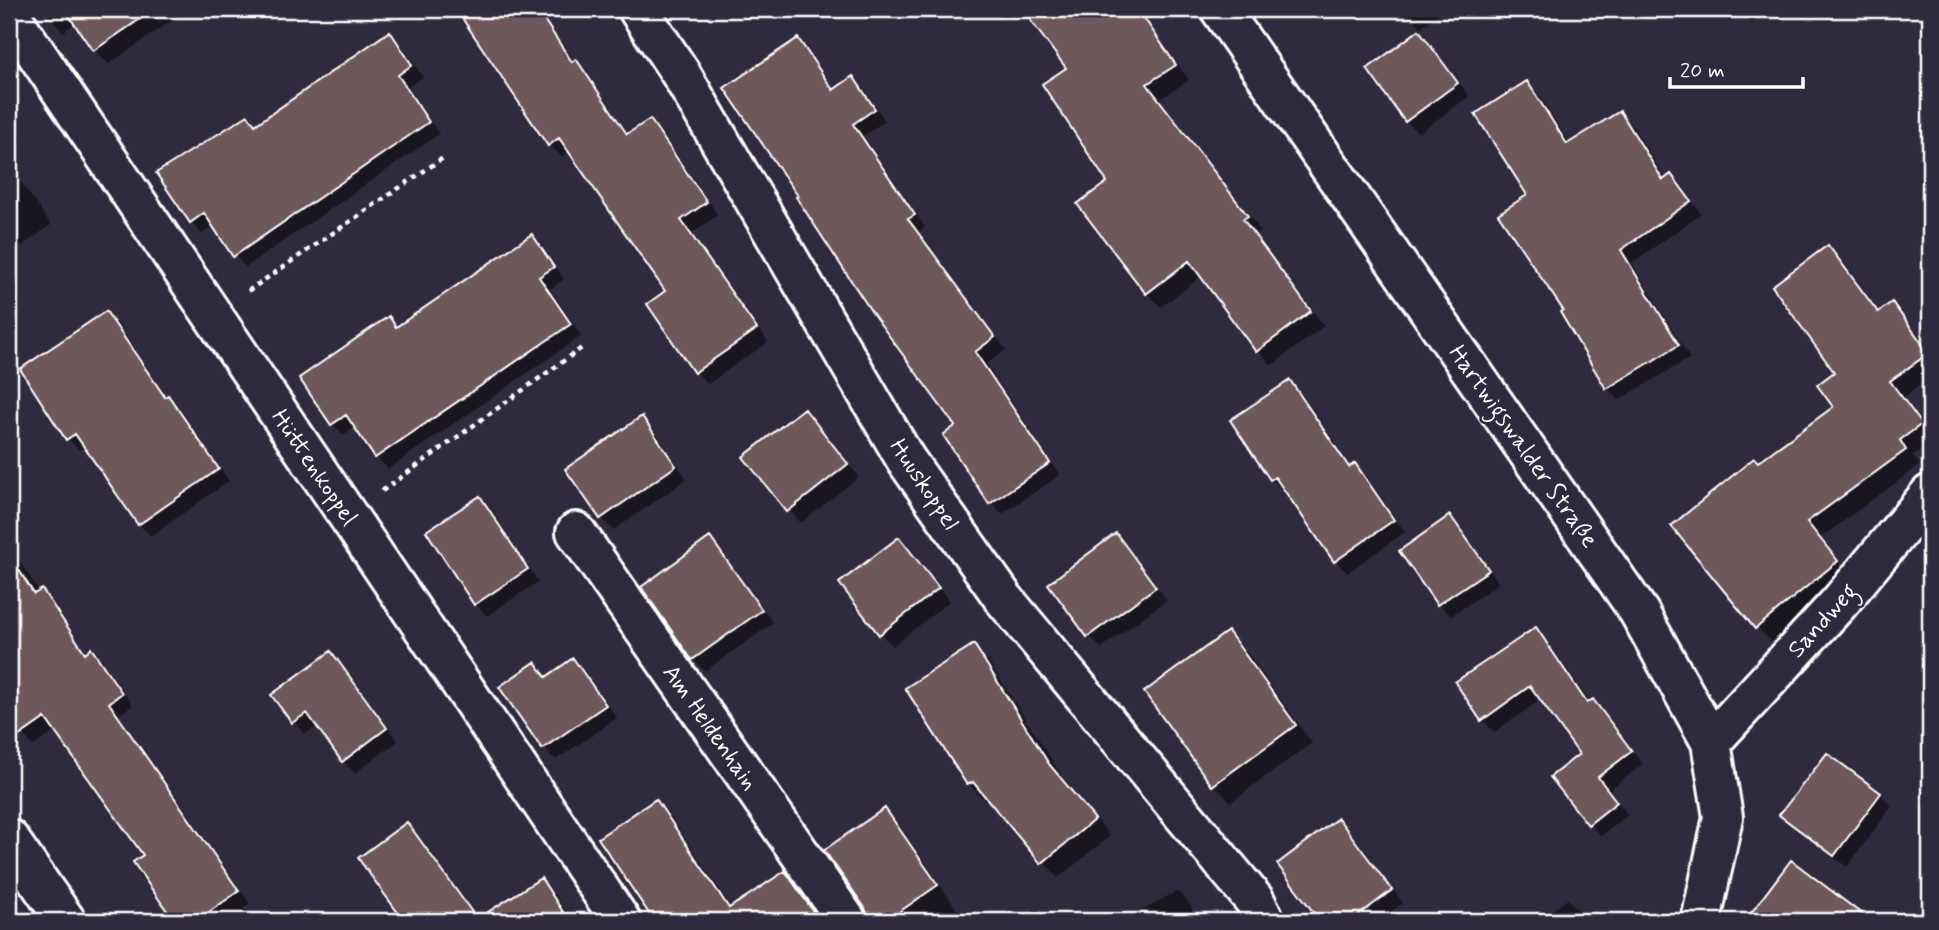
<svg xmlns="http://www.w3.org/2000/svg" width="1939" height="930" viewBox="0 0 1939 930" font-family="Mynerve,sans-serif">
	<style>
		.shadow { fill: #0007 }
		.building { fill: #6e595b; stroke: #fff; stroke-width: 2 }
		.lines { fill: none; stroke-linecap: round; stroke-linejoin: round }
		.street-casing { stroke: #fff; stroke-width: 44 }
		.path { stroke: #fff; stroke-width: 4.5; stroke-dasharray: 5 5; stroke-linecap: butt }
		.street { stroke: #2f2a3d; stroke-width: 38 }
		.labels { text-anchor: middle; stroke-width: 5; stroke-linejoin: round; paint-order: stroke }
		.street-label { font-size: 24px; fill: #fff; stroke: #2f2a3d }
	</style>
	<rect width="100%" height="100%" fill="#2f2a3d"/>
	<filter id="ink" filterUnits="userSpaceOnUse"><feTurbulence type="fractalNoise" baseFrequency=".0143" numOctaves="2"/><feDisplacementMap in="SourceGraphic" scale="14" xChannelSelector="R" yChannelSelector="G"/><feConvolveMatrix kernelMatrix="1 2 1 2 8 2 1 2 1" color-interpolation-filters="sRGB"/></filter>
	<g filter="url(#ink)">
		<!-- shadow -->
		<path class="shadow" d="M43 9H188L109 64 94 50 76 23 63 32Z
			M458 9H538L575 62 588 74 629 135 649 121 662 133 718 215 692 233 768 342 708 384 696 372 668 292 570 151 562 157 550 145Z
			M1024 9H1139L1189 80 1160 99 1261 231 1256 234 1324 326 1272 365 1257 350 1202 276 1161 307 1147 293 1069 68Z
			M1404 9H1445L1421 27Z
			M1419 32 1431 45 1469 96 1419 133 1406 121 1369 70Z
			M390 34 401 45 423 77 408 87 439 134 246 267 235 256 214 225 202 234 191 222 247 117 257 126Z
			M798 40 809 52 835 90 853 78 865 90 885 121 863 136 925 227 919 232 1006 350 986 364 1060 475 1002 514 991 502 957 427Z
			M1527 83 1539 95 1570 144 1620 113 1632 125 1666 180 1671 176 1683 188 1701 214 1632 263 1690 358 1619 400 1607 388 1565 310 1529 195Z
			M9 170 20 181 51 225 9 255Z
			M532 236 543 247 564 279 550 289 581 336 388 469 376 457 356 427 344 435 332 424 389 319 398 328Z
			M1828 247 1843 262 1880 312 1891 304 1906 319 1930 352V377L1904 397 1930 432V443L1913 456 1920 465 1820 538 1852 576 1771 642 1757 627 1758 464 1836 408 1837 372Z
			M106 313 118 324 167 398 180 409 229 481 151 536 139 524 86 446 79 450 68 439Z
			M1290 382 1302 394 1351 467 1355 465 1367 477 1405 532 1347 573 1335 560 1286 489 1284 491 1271 479Z
			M804 410 859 477 801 523 745 457Z
			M641 418 654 430 687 479 614 530 601 518Z
			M479 498 492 510 538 582 487 616 475 603Z
			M1450 517 1462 530 1499 583 1451 616 1438 604 1401 552Z
			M1116 535 1128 548 1167 600 1101 648 1089 636 1050 584Z
			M710 539 722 552 773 623 705 671 693 659 643 587Z
			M898 539 950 601 893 646 880 633Z
			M9 544 40 593 42 592 54 604 87 654 91 651 103 663 133 705 119 715 250 904 243 908 254 921H176L135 862 145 856 56 731 33 746 9 717Z
			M1536 629 1548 642 1590 703 1593 701 1605 714 1643 764 1609 790 1628 815 1601 836 1589 824 1581 754 1542 699 1494 732 1482 719Z
			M1227 633 1245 650 1312 743 1231 802 1214 785Z
			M973 647 989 662 1065 781 1110 836 1058 878 988 797 984 800 968 784Z
			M331 653 343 666 398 741 355 773 343 761 318 726 305 734 293 722Z
			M573 660 585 672 617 718 556 760 543 748 535 664 548 677Z
			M1930 787V813L1919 801Z
			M1880 794 1892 806 1847 867 1794 827 1781 815Z
			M656 801 668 813 732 908 785 873 797 885 822 921H698L695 916 688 921H656L600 839Z
			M885 810 897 822 965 921H870Z
			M1338 820 1350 832 1403 903 1379 921H1323L1279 864Z
			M407 825 419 837 464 898 431 921H407L405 919Z
			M540 880 553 892 572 921H477Z
			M1177 891 1189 903 1199 921H1124Z
			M1568 899 1588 921H1536Z"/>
		<!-- building -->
		<path class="building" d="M64 9H155L93 51Z
			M456 9H537L572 62 576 59 627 134 650 119 707 202 681 220 757 329 694 373 647 304 665 291 559 138 548 146Z
			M1022 9H1138L1176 65 1147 84 1248 216 1243 219 1311 311 1256 352 1189 261 1146 294 1077 204 1107 182 1042 84 1066 68Z
			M1419 30 1458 83 1405 122 1367 69Z
			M390 31 412 65 398 75 429 122 233 257 204 213 190 223 156 173 248 115 255 125Z
			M798 38 833 90 853 76 875 109 853 124 915 215 908 219 995 337 975 352 1050 463 989 504 943 435 955 426 873 314 796 197 798 196 724 88Z
			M1527 81 1567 144 1620 111 1663 180 1671 174 1691 201 1621 250 1679 345 1606 389 1560 312 1563 310 1498 214 1527 195 1475 114Z
			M532 234 554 267 539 277 571 324 375 458 346 415 331 425 299 378 389 316 396 327Z
			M1828 245 1878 312 1892 302 1929 353 1890 381 1922 424 1900 440 1906 450 1807 522 1838 561 1755 629 1671 526 1754 458 1758 462 1833 407 1817 385 1834 372 1772 286Z
			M106 311 165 397 168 395 219 469 138 525 75 434 66 440 20 369Z
			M1290 380 1349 467 1355 463 1394 520 1334 562 1275 477 1270 480 1230 420Z
			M804 408 848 464 787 512 743 457Z
			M642 416 676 466 600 519 565 469Z
			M480 496 528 569 474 605 426 531Z
			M1450 515 1489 570 1437 605 1399 551Z
			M1116 533 1156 587 1087 637 1048 584Z
			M710 537 762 610 692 660 641 587Z
			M899 537 939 588 879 635 839 583Z
			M9 554 34 594 42 589 85 653 91 648 122 693 109 703 239 891 196 921H174L133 862 143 855 45 718 9 743Z
			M1536 627 1587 703 1593 699 1632 751 1598 777 1617 802 1588 825 1550 777 1579 754 1530 686 1481 721 1455 682Z
			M1228 631 1296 725 1212 786 1144 692Z
			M974 644 1049 764 1095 819 1041 864 973 782 967 785 905 688Z
			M331 651 387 728 342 762 307 713 292 723 271 695Z
			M573 658 606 705 542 749 499 687 535 662 546 677Z
			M1827 753 1881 793 1834 856 1779 815Z
			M656 799 729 908 785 871 813 911 799 921H654L598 838Z
			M885 808 938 885 886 921H869L865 908 824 850Z
			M1338 818 1392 890 1351 921H1320L1277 864Z
			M407 822 477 919 541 878 569 921H404L358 858Z
			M1791 860 1871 921H1745Z"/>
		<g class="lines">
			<defs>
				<path id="street" d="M638 9 681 74 906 460 1004 599 1255 901 1265 921
					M1220 9 1639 612 1711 742 1723 817 1701 921
					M9 13 621 921
					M576 532 847 921
					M1711 742 1839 603 1930 494
					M9 839 66 921"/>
			</defs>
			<!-- street casing -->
			<use href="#street" class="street-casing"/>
			<!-- path -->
			<path class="path" d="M248 291 443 158
				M382 491 583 347"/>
			<!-- street -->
			<use href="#street" class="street"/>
		</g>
	</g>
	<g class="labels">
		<!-- street labels -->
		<g class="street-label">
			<text transform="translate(1524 446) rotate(55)" y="8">Hartwigswalder Straße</text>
			<text transform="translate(315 467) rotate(56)" y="8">Hüttenkoppel</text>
			<text transform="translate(925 484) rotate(56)" y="8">Huuskoppel</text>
			<text transform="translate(1822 620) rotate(-48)" y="8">Sandweg</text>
			<text transform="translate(711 727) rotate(55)" y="8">Am Heldenhain</text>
		</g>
	</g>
	<!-- margin -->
	<rect width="1939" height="930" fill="none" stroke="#2f2a3d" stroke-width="35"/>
	<rect x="18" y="18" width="1904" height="895" fill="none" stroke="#fff" stroke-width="2.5" filter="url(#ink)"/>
	<!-- scale -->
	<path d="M1670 77v10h133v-10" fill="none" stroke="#ffffff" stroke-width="3.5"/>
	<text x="1680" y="77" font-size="21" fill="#ffffff" stroke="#2f2a3d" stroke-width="5" paint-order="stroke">20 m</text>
</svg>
